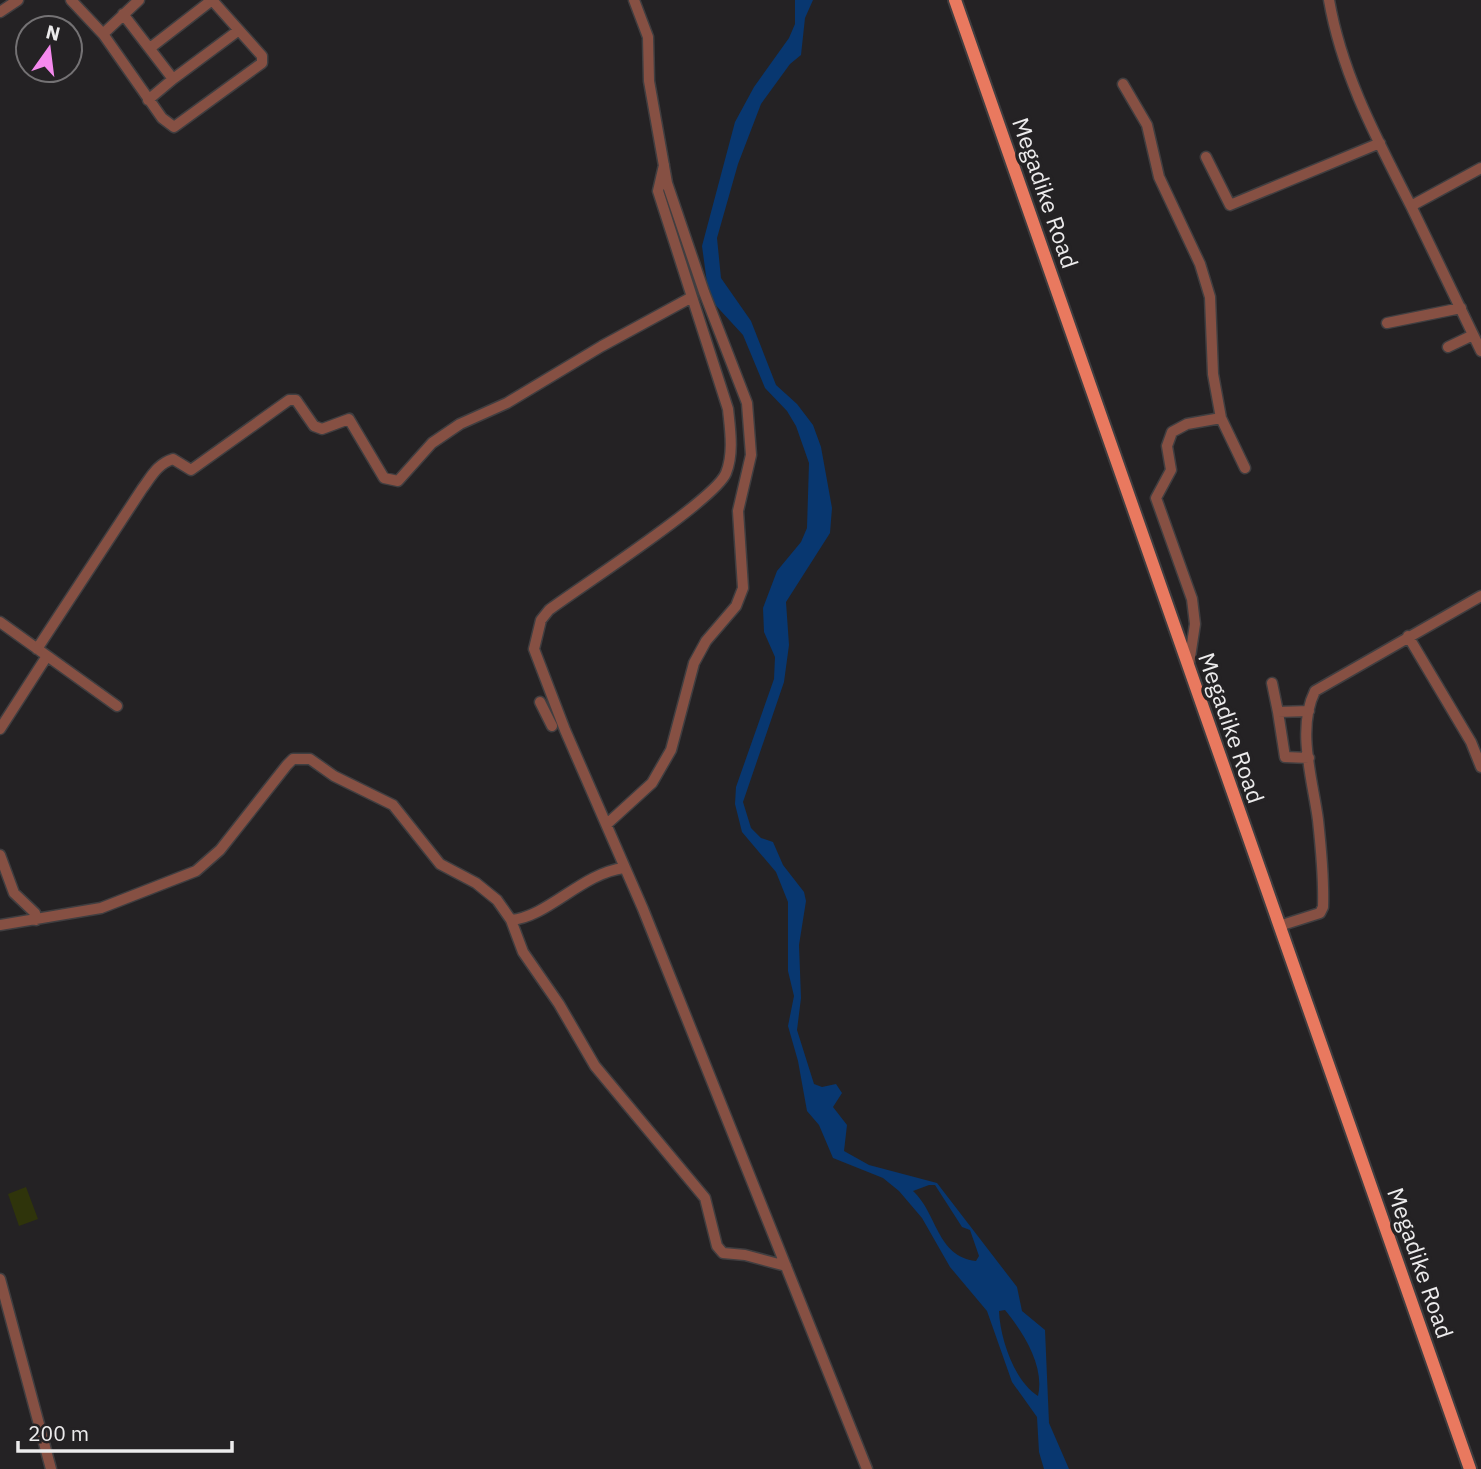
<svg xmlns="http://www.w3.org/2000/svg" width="1481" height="1469" viewBox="0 0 1481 1469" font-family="'IBM Plex Sans',sans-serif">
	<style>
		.green { fill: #2f340b }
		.water { fill: #083770; fill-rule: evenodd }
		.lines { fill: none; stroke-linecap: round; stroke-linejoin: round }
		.minor-casing { stroke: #403e40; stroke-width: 13 }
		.major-casing { stroke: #403e40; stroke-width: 16 }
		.minor { stroke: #865043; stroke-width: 10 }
		.major { stroke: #e9795f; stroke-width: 12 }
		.labels { text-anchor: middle; stroke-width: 7; stroke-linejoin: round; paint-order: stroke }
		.street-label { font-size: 23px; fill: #ecebec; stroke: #242224 }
	</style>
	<rect width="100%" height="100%" fill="#242224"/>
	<!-- green -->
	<path class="green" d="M26 1187 38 1219 19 1226 8 1194Z"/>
	<!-- water -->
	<path class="water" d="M795 0H813L805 18 801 55 790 64 761 104 738 164 717 238 721 278 751 321 776 385 797 404 813 425 821 447 832 508 830 533 786 602 789 645 784 682 743 802 751 828 761 838 773 842 783 865 804 892 806 901 799 945 801 998 797 1030 814 1084 822 1087 836 1084 842 1093 833 1107 847 1125 844 1151 869 1165 937 1183 1017 1287 1022 1311 1045 1330 1049 1423 1069 1469H1044L1039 1452 1037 1417 1012 1382 987 1311 950 1267 922 1218 899 1191 883 1178 833 1158 819 1125 807 1111 798 1061 788 1026 794 996 788 971V902L776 872 742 832 735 804 736 787 774 679 775 657 764 632 763 608 777 571 801 542 807 528 809 463 796 426 787 411 765 388 743 335 709 298 702 246 735 122 754 87 789 38 795 24ZM929 1185H935L962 1227 970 1230 979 1256 976 1261C936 1256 938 1214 913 1191ZM1005 1310C1023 1332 1045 1366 1038 1396 1014 1381 1000 1338 999 1311Z"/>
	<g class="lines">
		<defs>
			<path id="minor" d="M71 0 103 34 162 118 174 127 262 63V56L212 0 150 48
				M1329 0C1342 75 1377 139 1411 206L1481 168
				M0 12 18 0
				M123 14 173 79 148 100
				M103 34 139 0
				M173 79 239 30
				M1123 84 1147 125 1159 177 1200 264 1210 297 1213 374 1221 418 1245 468
				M1206 157 1230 205 1380 143
				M664 165 658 191 728 409C730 429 734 453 726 473 716 499 580 587 549 610L541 620 534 649 565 730 643 909 867 1469
				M1411 206 1481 351
				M1387 323 1461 308
				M1448 347 1473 335
				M0 622 117 706
				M1408 636 1471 742 1481 767
				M37 649 142 489C151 477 157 464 173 459L191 470 289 400H296L314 426 322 429 349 419 384 478 398 481 432 443 460 424 507 403 602 346 692 297
				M1189 664 1195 624 1192 599 1156 498 1171 470 1167 446 1172 432 1187 424 1221 418
				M1272 683 1278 712
				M540 702 552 726
				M0 729 47 656
				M1309 758 1285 757 1278 712 1309 711
				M607 824 652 783 671 750 694 663 706 641 736 606 743 588 738 511 751 455 747 403 704 292 667 183 649 81 648 37 634 0
				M0 855 14 893 35 913 36 920
				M511 920C548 917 582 873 624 868
				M0 925 101 908 196 871 220 850 287 765 293 759H310L334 776 393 805 440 864 476 883 497 900 511 920 523 952 559 1004 595 1066 705 1198 717 1246 723 1253 745 1255 786 1266
				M1279 926 1320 913 1323 907C1324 879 1321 848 1318 820 1313 781 1296 729 1315 691L1481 596
				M0 1279 51 1469"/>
			<path id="major" d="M955 0 1470 1469"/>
		</defs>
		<!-- minor casing -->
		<use href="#minor" class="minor-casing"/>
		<!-- major casing -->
		<use href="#major" class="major-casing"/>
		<!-- minor -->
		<use href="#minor" class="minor"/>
		<!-- major -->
		<use href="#major" class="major"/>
	</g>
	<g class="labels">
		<!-- street labels -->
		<g class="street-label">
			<text transform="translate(1045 193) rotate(71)" y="8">Megadike Road</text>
			<text transform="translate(1231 728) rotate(71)" y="8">Megadike Road</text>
			<text transform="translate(1420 1263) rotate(71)" y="8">Megadike Road</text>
		</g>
	</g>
	<!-- north arrow -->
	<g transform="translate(49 49) rotate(14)"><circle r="33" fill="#242224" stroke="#747274" stroke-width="2"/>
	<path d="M0-5L12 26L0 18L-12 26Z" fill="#f589ee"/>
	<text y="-10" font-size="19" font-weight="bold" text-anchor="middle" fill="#ecebec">N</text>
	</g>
	<!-- scale -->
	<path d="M18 1441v10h214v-10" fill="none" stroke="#ecebec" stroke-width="3.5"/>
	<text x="28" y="1441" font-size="21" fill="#ecebec" stroke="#242224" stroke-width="5" paint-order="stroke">200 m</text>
</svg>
